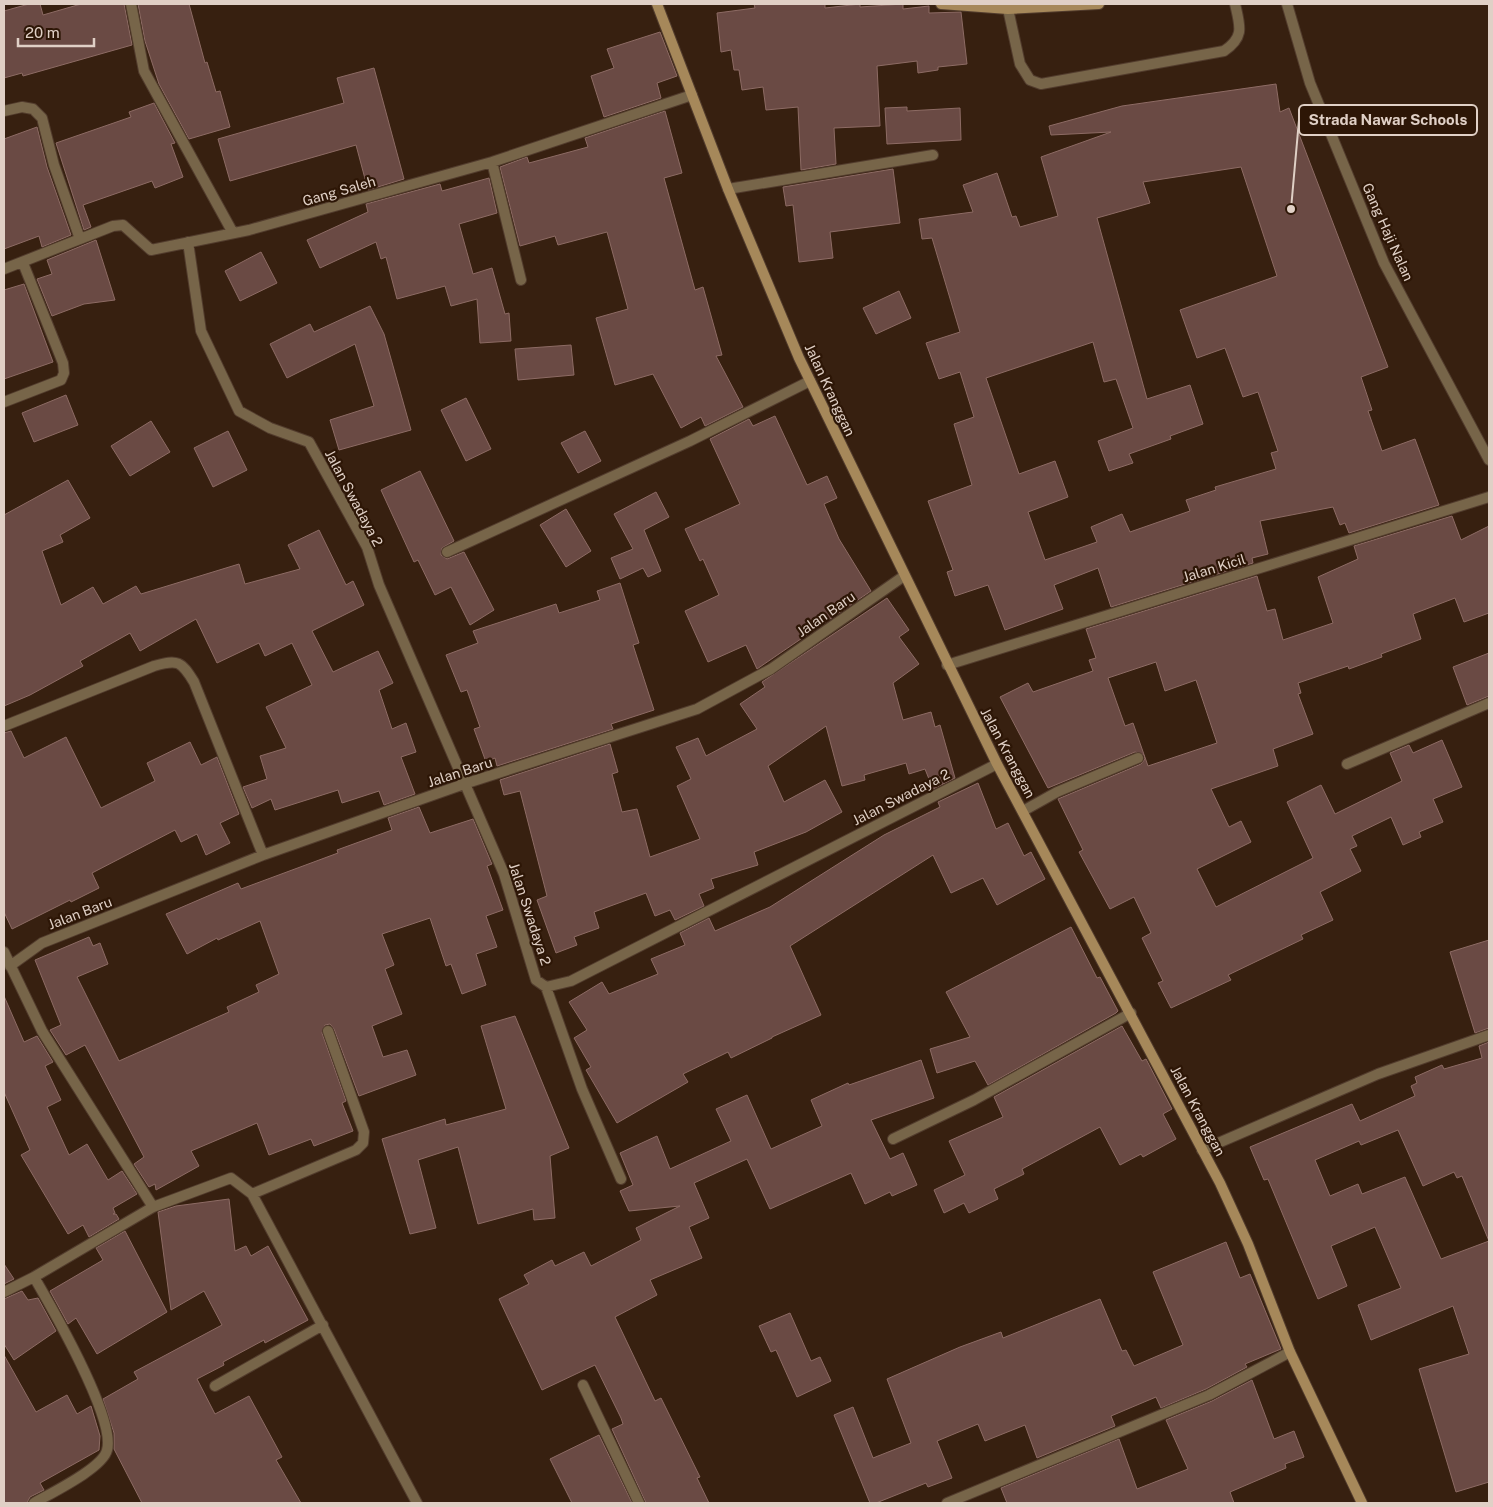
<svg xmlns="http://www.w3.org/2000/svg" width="1493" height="1507" viewBox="0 0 1493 1507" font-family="'Public Sans',sans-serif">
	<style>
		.building { fill: #6a4a44; stroke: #8d6b64; fill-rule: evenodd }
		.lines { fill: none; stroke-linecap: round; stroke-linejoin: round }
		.lane-casing { stroke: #523c2d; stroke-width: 12 }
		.street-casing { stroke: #523c2d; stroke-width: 12 }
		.secondary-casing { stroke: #523c2d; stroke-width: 12 }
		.lane { stroke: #776549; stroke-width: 10 }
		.street { stroke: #776549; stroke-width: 10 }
		.secondary { stroke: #a6885a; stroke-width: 10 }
		.labels { text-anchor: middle; stroke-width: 4.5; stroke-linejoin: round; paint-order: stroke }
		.street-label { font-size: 14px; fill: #e0d0c6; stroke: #2d1606 }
		.leader { fill: none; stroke: #e0d0c6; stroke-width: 2 }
		.callout-dot { fill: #e0d0c6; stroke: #2d1606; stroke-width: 2 }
		.callout { fill: #2d1606; stroke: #e0d0c6; stroke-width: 2 }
		.callout-label { font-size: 15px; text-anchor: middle; font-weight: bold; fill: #e0d0c6 }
	</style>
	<rect width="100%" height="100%" fill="#372010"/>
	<!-- building -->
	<path class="building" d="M29 4H40L43 15 81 4H124L132 45 23 76 22 73 4 78V11Z
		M138 4H189L205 63 207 62 216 92 220 91 230 127 189 139 159 84 145 41Z
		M754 4H825V8L860 4V7L903 4V9L929 6V13L961 12 967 64 938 67V70L918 73 917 61 877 66 880 126 834 128 836 164 801 170 798 107 766 110 763 87 742 90 739 70H734L731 50 721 52 717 13 755 8Z
		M660 32 677 76 657 83 661 98 604 117 591 76 614 68 607 49Z
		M374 68 404 179 368 190 356 145 230 181 218 139 344 103 337 78Z
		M1276 84 1280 112 1289 108 1388 367 1361 377 1372 410 1368 411 1382 451 1415 439 1439 505 1349 533 1345 523 1340 525 1333 507 1260 521 1268 554 1252 558 1253 563 1111 607 1098 568 1054 585 1063 609 1005 630 988 585 955 596 947 572 953 570 928 501 972 485 954 424 974 417 960 372 939 379 926 343 960 332 932 238 922 239 919 219 973 212 963 185 997 173 1012 217 1016 216 1020 227 1058 216 1041 157 1111 132 1051 135 1049 126 1122 106ZM1241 167 1277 276 1180 310 1197 358 1225 348 1243 397 1258 392 1278 451 1271 453 1276 469 1215 487 1216 490 1186 500 1190 511 1130 532 1122 514 1091 527 1097 542 1045 560 1028 512 1068 497 1055 461 1019 474 986 378 1093 342 1104 382 1116 379 1133 428 1098 441 1109 471 1133 463 1129 454 1171 439 1170 436 1203 424 1190 385 1147 399 1097 218 1150 203 1143 182Z
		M154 103 175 143 171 144 183 177 155 188 152 181 83 205 91 227 84 230 56 143 131 117 129 112Z
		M907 107V111L960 108 961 140 887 144 885 108Z
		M665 111 682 173 664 178 695 290 703 287 722 355 716 356 743 407 705 426 701 417 681 428 653 374 615 385 596 318 628 309 607 232 558 245 555 236 520 246 500 167 527 157 529 163 588 147 585 138Z
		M37 127 47 167 71 235 42 247 39 236 4 249V139Z
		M893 169 900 223 830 232 833 258 799 262 793 205 786 206 783 187Z
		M489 178 497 213 459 224 473 274 492 268 505 314 509 313 511 341 480 343 477 299 451 306 445 286 397 299 386 257 381 259 376 242 320 268 307 240 368 212 366 204 440 184 442 191Z
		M96 240 115 300 84 304 52 316 37 279 52 274 47 260Z
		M261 252 277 283 240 301 225 271Z
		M24 284 53 362 4 379V290Z
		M899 291 911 318 876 334 863 308Z
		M370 306 384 334 411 430 339 450 330 420 374 406 355 344 287 378 270 344 310 324 314 332Z
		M571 345 574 375 518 380 515 349Z
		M66 395 78 425 34 442 22 413Z
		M466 398 491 449 466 461 441 410Z
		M775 416 807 485 827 476 837 498 824 504 839 539 871 591 757 669 746 645 708 662 685 611 719 595 703 559 700 561 685 529 740 504 710 439 749 419 753 426Z
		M151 421 170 452 130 476 111 446Z
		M228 431 247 470 213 487 194 448Z
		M585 431 601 461 578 473 561 443Z
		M420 471 454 541 442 548 441 555 447 559 464 552 494 610 470 625 451 587 435 595 418 560 414 562 381 490Z
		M68 480 90 518 60 535 63 542 42 551 61 605 93 587 103 604 136 586 141 594 239 564 245 584 300 569 288 545 319 530 346 585 353 581 364 605 312 631 333 672 378 651 393 683 379 690 392 729 406 723 416 752 401 757 415 794 384 805 379 791 342 803 338 790 275 810 271 799 252 808 243 787 267 779 260 756 286 748 266 707 312 685 292 643 265 656 259 643 217 663 196 619 140 651 130 633 80 661 83 666 30 695 4 706V515Z
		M656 492 669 517 644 530 661 571 648 577 643 568 620 579 611 558 633 549 614 514Z
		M566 509 591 551 566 567 540 525Z
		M1452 516 1461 540 1489 526V613L1464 622 1455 598 1413 614 1421 639 1381 654 1382 657 1349 669 1348 666 1298 683 1301 693 1298 694 1313 734 1273 749 1278 766 1211 789 1229 827 1241 821 1251 842 1197 869 1216 907 1313 858 1287 802 1321 785 1335 814 1402 781 1390 753 1409 745 1413 753 1442 740 1462 787 1433 799 1443 822 1419 832 1421 837 1403 845 1391 817 1352 836 1357 846 1350 849 1361 871 1320 892 1333 920 1301 935 1303 939 1228 975 1231 980 1171 1008 1158 983 1163 981 1142 938 1151 933 1134 897 1110 909 1079 852 1083 850 1058 799 1141 764 1145 759 1144 755 1135 752 1048 788 1000 697 1028 683 1033 692 1093 671 1089 660 1096 658 1086 629 1257 576 1267 611 1275 609 1283 640 1333 623 1318 577 1358 559 1354 546ZM1156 662 1165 691 1196 680 1217 743 1148 766 1133 723 1125 726 1108 678Z
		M620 583 639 643 633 645 654 710 611 724 613 729 497 766 495 758 486 762 474 729 480 727 467 690 461 692 446 655 478 643 473 631 556 604 559 613 600 600 597 591Z
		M887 598 909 630 899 637 919 664 893 683 903 720 931 712 935 727 940 725 955 778 933 789 925 769 909 774 906 763 864 775 865 780 842 786 826 726 768 766 784 802 825 780 842 812 806 832 754 852 758 865 711 879 714 888 699 894 704 906 675 920 670 910 655 916 646 893 594 912 599 928 574 937 577 945 556 953 537 900 547 896 520 791 504 795 500 780 610 744 618 772 612 774 622 812 637 809 650 857 700 839 677 786 691 779 676 747 698 738 706 756 757 729 740 704 765 687 762 682Z
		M1489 653V696L1467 705 1453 667Z
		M11 731 24 758 66 737 101 808 155 781 147 763 190 742 201 765 217 757 239 814 220 823 230 843 206 855 197 834 181 842 175 830 92 873 99 888 71 902 70 900 12 929 4 912V733Z
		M978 783 996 829 1008 823 1024 856 1031 852 1045 879 997 905 983 878 951 893 933 855 790 946 821 1015 772 1037V1038L731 1058 728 1052 683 1074 688 1082 617 1123 586 1070 591 1067 574 1038 587 1030 569 1002 602 982 609 994 658 974 651 959 685 945 680 933 709 918 715 931 770 907 884 835 940 807 938 802Z
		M419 807 430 833 473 819 491 862 492 864 487 866 503 910 486 916 497 947 476 954 486 985 462 994 451 964 446 966 430 918 382 934 394 965 385 969 402 1014 372 1026 383 1057 407 1050 416 1075 359 1096 334 1029 330 1024 325 1025 322 1033 346 1101 342 1103 353 1131 314 1146 311 1139 269 1155 257 1123 191 1151 199 1166 156 1190 155 1184 149 1187 134 1164 144 1157 85 1045 66 1055 50 1030 61 1025 35 960 89 937 93 946 100 943 108 964 77 977 119 1061 229 1012 227 1007 259 992 256 985 279 974 260 921 218 940 217 938 187 954 166 914 238 883 241 889 338 853 337 850 392 830 388 818Z
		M1071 927 1097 978 1100 977 1118 1011 1116 1013 988 1085 975 1061 937 1073 930 1049 970 1037 946 992Z
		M1489 940V1028L1475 1033 1450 952Z
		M4 996 24 1042 37 1036 53 1062 45 1066 61 1100 47 1107 69 1155 87 1144 108 1180 122 1171 137 1194 113 1208 115 1213 113 1214H116L119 1219 89 1237 83 1225 68 1234 21 1155 30 1150 4 1092Z
		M515 1016 569 1148 550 1156 555 1218 534 1220 533 1209 478 1224 458 1147 418 1160 436 1228 410 1234 382 1139 445 1119 446 1125 506 1109 481 1026Z
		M1122 1026 1142 1061 1146 1059 1172 1109 1163 1114 1176 1139 1143 1157 1141 1154 1120 1165 1100 1127 1022 1169 1024 1174 994 1189 998 1199 969 1213 964 1203 944 1213 934 1190 965 1175 949 1141 1003 1117 994 1097Z
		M1489 1042V1241L1462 1176 1457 1178 1454 1172 1423 1186 1398 1130 1361 1145 1359 1141 1315 1160 1330 1196 1358 1184 1362 1194 1405 1177 1441 1259 1489 1241V1482L1456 1492 1419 1369 1469 1354 1453 1306 1371 1340 1358 1305 1401 1288 1375 1227 1331 1246 1347 1286 1318 1299 1268 1179 1264 1180 1250 1147 1352 1104 1360 1121 1415 1096 1411 1086 1417 1083 1415 1077 1442 1065 1444 1069 1482 1058 1479 1046Z
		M921 1060 934 1098 871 1120 890 1159 903 1153 917 1185 892 1196 890 1192 865 1204 851 1173 770 1209 747 1159 694 1183 709 1218 689 1227 702 1258 650 1280 657 1295 615 1317 655 1401 661 1398 700 1477 697 1478 709 1503H646L612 1429 623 1424 621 1418 595 1365 542 1390 499 1299 529 1284 524 1275 552 1260 555 1266 584 1252 591 1266 641 1240 636 1228 680 1206 629 1211 620 1191 633 1185 620 1153 657 1136 670 1169 731 1141 716 1109 747 1095 771 1149 822 1126 811 1100 848 1083 849 1085Z
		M229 1199 235 1251 246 1246 251 1256 268 1246 308 1320 265 1343 264 1340 223 1362 224 1365 197 1379 215 1414 249 1396 282 1457 276 1460 301 1503H142L114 1449V1433L103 1399 138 1379 134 1372 222 1325 204 1291 171 1310 158 1212 176 1206Z
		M125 1231 167 1312 97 1354 76 1318 68 1324 50 1291 103 1260 96 1248Z
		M1226 1242 1240 1278 1250 1274 1281 1349 1245 1364 1247 1367 1206 1389 1161 1408 1156 1397 1111 1416 1115 1426 1037 1458 1025 1425 985 1441 978 1424 937 1441 952 1478 928 1487 926 1483 876 1503H870L834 1415 853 1407 873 1458 911 1443 887 1379 960 1347 1001 1332 1003 1338 1100 1299 1122 1351 1126 1350 1134 1366 1183 1345 1153 1272Z
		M4 1264 14 1279 4 1284Z
		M22 1291 28 1300 38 1298 56 1331 14 1360 4 1344V1299Z
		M790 1313 811 1361 820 1357 831 1381 797 1397 776 1350 771 1352 759 1326Z
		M4 1355 36 1412 67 1395 77 1414 91 1406 100 1436 99 1450 40 1483 44 1490 30 1497 27 1503H4Z
		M1252 1380 1274 1439 1294 1431 1304 1457 1285 1464 1286 1468 1230 1492 1234 1503H1007L1001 1488 1119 1439 1137 1489 1188 1469 1166 1420 1212 1401Z
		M599 1435 632 1503H572L550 1459Z"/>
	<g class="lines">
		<defs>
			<path id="lane" d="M1008 9 1020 64 1030 80 1041 84 1224 51C1245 37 1240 26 1235 4"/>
			<path id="street" d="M131 4 144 71 233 233
				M1287 4 1310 83 1384 263 1489 460
				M4 111 22 107 33 109 42 118 54 165 80 239
				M492 162 521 280
				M728 189 933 155
				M188 242 201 331 239 411 270 428 309 442 367 547 379 585 504 874 536 980 546 987 571 981 997 764
				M4 269 113 226 123 225 151 250 249 230 492 162 692 95
				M4 402 61 380 64 373 63 363 23 263
				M447 552 690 441 810 381
				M947 665 1489 497
				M4 726 154 666C178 659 181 661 194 682L263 855
				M1347 764 1489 703
				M1023 811 1057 792 1138 758
				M4 952 42 1031 153 1207
				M10 966 42 943 263 855 464 784 697 709 771 669 904 576
				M546 987 582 1089 621 1179
				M893 1139 974 1100 1131 1013
				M1202 1150 1378 1074 1489 1035
				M252 1194 356 1150 363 1143 364 1132 328 1031
				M34 1277C52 1308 116 1419 107 1450 103 1468 51 1493 34 1503
				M4 1292 34 1277 153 1207 231 1178 252 1194 417 1503
				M583 1385 639 1503
				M215 1386 323 1325
				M947 1503 1209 1395 1290 1352"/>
			<path id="secondary" d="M657 4 728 189 799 358 997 764 1220 1183 1248 1244 1290 1352 1362 1503
				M941 4 1008 9 1099 4"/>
		</defs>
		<!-- lane casing -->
		<use href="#lane" class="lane-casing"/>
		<!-- street casing -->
		<use href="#street" class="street-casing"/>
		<!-- secondary casing -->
		<use href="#secondary" class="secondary-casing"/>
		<!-- lane -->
		<use href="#lane" class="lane"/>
		<!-- street -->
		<use href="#street" class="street"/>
		<!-- secondary -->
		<use href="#secondary" class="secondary"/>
	</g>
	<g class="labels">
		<!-- street labels -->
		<g class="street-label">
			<text transform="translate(339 191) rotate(-16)" y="5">Gang Saleh</text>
			<text transform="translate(1388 232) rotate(66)" y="5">Gang Haji Nalan</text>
			<text transform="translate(830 390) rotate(65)" y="5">Jalan Kranggan</text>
			<text transform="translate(354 498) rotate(62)" y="5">Jalan Swadaya 2</text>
			<text transform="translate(1214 568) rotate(-17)" y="5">Jalan Kicil</text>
			<text transform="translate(826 614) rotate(-35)" y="5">Jalan Baru</text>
			<text transform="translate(1008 753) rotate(62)" y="5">Jalan Kranggan</text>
			<text transform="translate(460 772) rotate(-18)" y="5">Jalan Baru</text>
			<text transform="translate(901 797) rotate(-27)" y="5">Jalan Swadaya 2</text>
			<text transform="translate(80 913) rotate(-21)" y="5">Jalan Baru</text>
			<text transform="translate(530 914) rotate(72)" y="5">Jalan Swadaya 2</text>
			<text transform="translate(1198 1111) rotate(62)" y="5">Jalan Kranggan</text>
		</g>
	</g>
	<!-- callouts -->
	<path class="leader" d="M1291 209L1299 120"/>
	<circle class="callout-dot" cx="1291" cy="209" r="5"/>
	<rect class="callout" x="1299" y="105" width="178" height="30" rx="5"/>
	<g class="callout-label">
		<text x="1388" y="125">Strada Nawar Schools</text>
	</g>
	<!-- border -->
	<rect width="1493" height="1507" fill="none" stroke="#e0d0c6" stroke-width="10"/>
	<!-- scale -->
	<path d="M18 38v8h76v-8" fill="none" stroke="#e0d0c6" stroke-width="2.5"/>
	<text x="25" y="38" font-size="15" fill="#e0d0c6" stroke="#2d1606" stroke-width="4" paint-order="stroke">20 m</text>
</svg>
